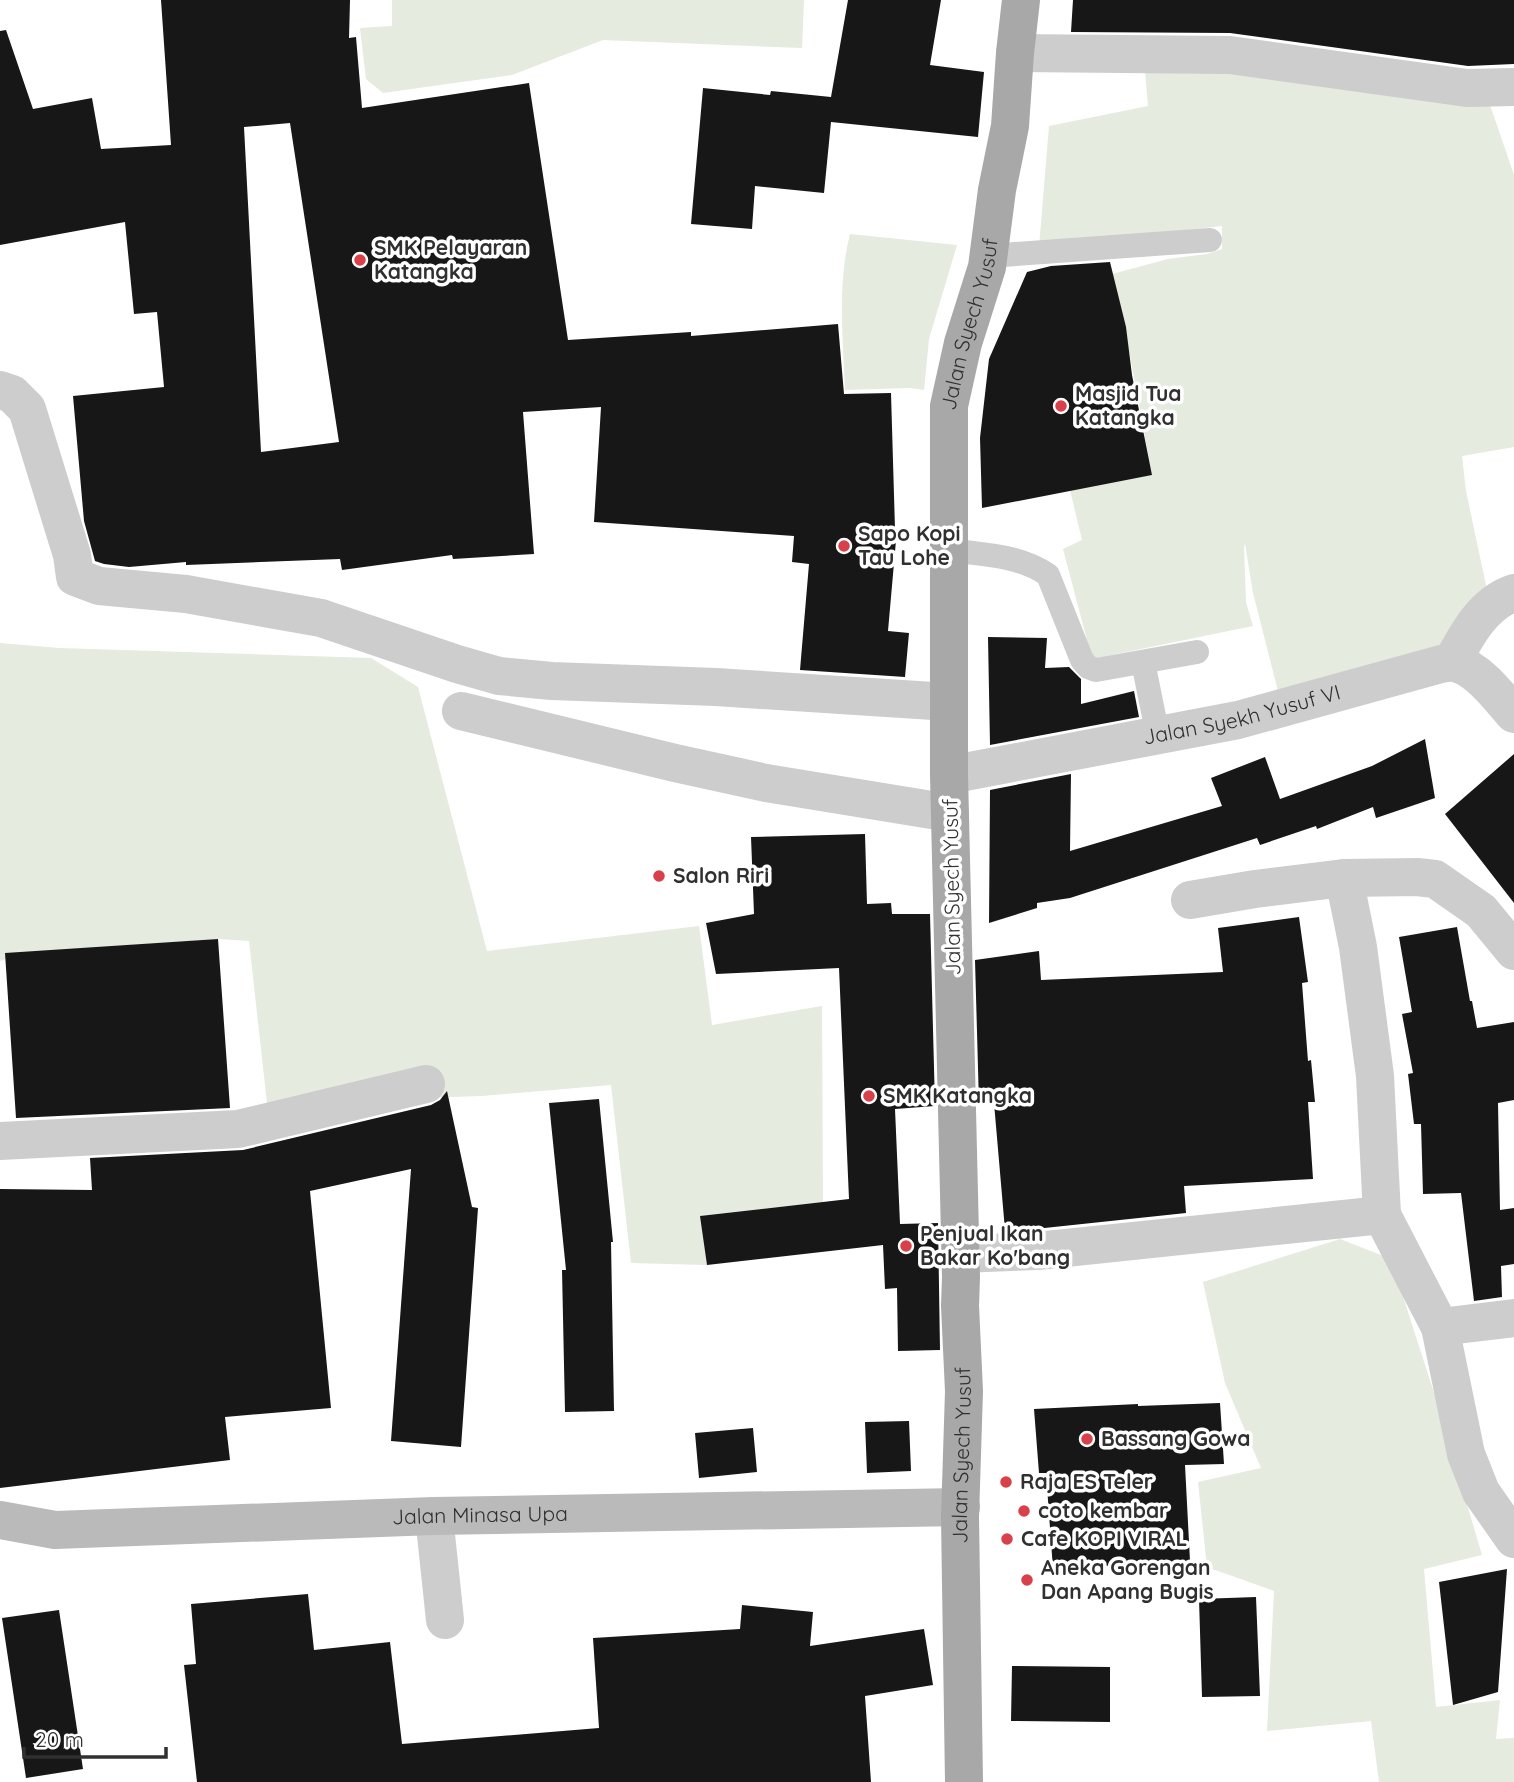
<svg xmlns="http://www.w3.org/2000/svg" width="1514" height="1782" viewBox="0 0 1514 1782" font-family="Quicksand,sans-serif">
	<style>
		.green { fill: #e5ebdf }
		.building { fill: #171717; fill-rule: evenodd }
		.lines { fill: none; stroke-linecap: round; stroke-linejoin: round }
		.lane { stroke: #cdcdcd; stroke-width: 24 }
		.street { stroke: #cdcdcd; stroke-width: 38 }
		.secondary { stroke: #bababa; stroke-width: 38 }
		.primary { stroke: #a8a8a8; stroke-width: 38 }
		.poi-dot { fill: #d8404a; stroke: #fff; stroke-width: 2.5 }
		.labels { text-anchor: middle; stroke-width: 7; stroke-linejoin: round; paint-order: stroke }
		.poi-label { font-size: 21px; font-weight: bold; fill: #303030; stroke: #fff; text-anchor: start }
		.street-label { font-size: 21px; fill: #303030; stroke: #fff }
	</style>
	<rect width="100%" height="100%" fill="#fff"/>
	<!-- green -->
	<path class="green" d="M392 0H804L802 48 603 40 512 75 383 93 366 79 360 28 392 26Z
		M1230 69 1490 105 1514 175V447L1462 456 1466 491 1490 604 1446 649 1279 695 1253 593 1245 544 1244 547 1246 602 1253 626 1092 659 1063 549 1082 540 1070 490 1152 475C1139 408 1129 340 1112 274L1168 259 1207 254 1222 249V226L1039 247 1049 126 1148 106 1145 71Z
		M850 234 957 245 929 339 924 390 910 388 845 390C843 338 837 285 850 234Z
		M0 643 59 648 371 658 418 687 487 951 699 926 712 1025 822 1006 823 1202 701 1216 707 1265 631 1263 611 1085 482 1096 267 1103 249 941 218 939 28 952 0 961Z
		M1340 1239 1391 1259 1435 1396 1482 1555 1424 1569 1436 1707 1500 1700 1496 1739 1514 1738V1782H1379L1371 1721 1267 1731 1274 1591 1207 1567 1198 1482 1261 1468 1225 1383 1203 1282Z"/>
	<!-- building -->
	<path class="building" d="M161 0H350L349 38 356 37 362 108 529 83 568 340 691 332V336L838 324 844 394 891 393 895 529H897L888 631 909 633 905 677 800 670 809 564 792 562 794 536 594 522 601 407 523 412 534 554 453 559 452 555 342 570 340 559 186 565V562L129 567 104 564 95 561 84 521 73 396 164 387 157 312 134 314 125 222 0 245V31L6 30 33 109 92 98 101 149 171 145ZM290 123 339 442 261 452 244 127Z
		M848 0H941L930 65 984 72 978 137 831 122 824 193 755 186 752 229 691 224 703 88 770 95 771 91 831 97Z
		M1073 0H1514V64L1468 66 1230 33 1071 32Z
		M1110 262 1126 327 1132 375 1152 475 982 508 980 438 989 359 1027 272 1051 266Z
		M988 637 1047 638 1045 668 1069 667 1081 679V704L1134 691 1139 717 990 745Z
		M1425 739 1435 798 1376 818 1373 807 1317 829 1316 826 1260 845 1257 838 1070 898 1037 903V908L989 923 990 790 1071 774 1070 851 1222 806 1211 778 1265 757 1280 799 1372 766Z
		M1514 754V903L1445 814Z
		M865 834 867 904 891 903 892 914H930L935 1106 895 1109 900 1224 938 1223 940 1350 898 1351 897 1288 885 1289 883 1245 707 1265 700 1216 849 1199 839 968 716 974 706 923 754 914 751 837Z
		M1299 917 1308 982 1302 983 1308 1061 1311 1060 1315 1102H1308L1313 1179 1184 1186 1186 1213 1035 1229 1005 1230 994 1103 979 1104 975 960 1039 951 1041 980 1223 972 1218 928Z
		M1457 927 1470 1001H1472L1477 1028 1514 1022V1100L1498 1103 1500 1210 1514 1208V1264L1501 1266 1502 1297 1474 1301 1461 1193 1423 1194 1421 1124H1414L1408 1074 1413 1073 1402 1014 1412 1012 1399 937Z
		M218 939 230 1108 16 1118 5 953Z
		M447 1091 472 1207 478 1208 461 1447 391 1441 411 1169 310 1191 331 1408 225 1417 230 1460 0 1488V1189L92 1190 90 1158 243 1150 431 1105 440 1100Z
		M599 1099 613 1242H611L614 1411 565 1412 562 1270H566L549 1103Z
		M1220 1403 1224 1464 1185 1465 1190 1561 1053 1569 1046 1473H1039L1034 1409 1138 1404V1406Z
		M909 1421 911 1471 867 1473 865 1422Z
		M753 1428 757 1472 699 1478 695 1433Z
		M1507 1569 1498 1692 1453 1705 1439 1582Z
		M308 1594 314 1650 390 1642 402 1744 599 1728 593 1638 740 1629 742 1605 813 1612 810 1646 924 1629 933 1685 865 1696 871 1782H197L184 1665 196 1664 191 1604Z
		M1256 1597 1260 1696 1202 1697 1199 1599Z
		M59 1610 83 1769 26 1778 2 1618Z
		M1012 1666 1110 1667V1722L1011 1721Z"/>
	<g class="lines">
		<!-- lane -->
		<path class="lane" d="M989 256 1210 240
			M950 550C983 555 1020 555 1048 575L1082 660 1088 667 1096 670 1197 652
			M1143 662 1158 736"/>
		<!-- street -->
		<g class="street">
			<path d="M1015 53 1230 55 1467 88 1514 87"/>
			<path d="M0 390 12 394 27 409 72 555 75 577 99 586 186 594 321 618 457 664 499 676 552 681 716 687 949 702"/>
			<path d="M1452 662C1466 636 1483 603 1514 593"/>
			<path d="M461 711 675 763 766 783 950 813"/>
			<path id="s1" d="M949 775 1238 720 1441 664C1447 663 1453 662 1458 664 1479 670 1500 698 1514 714"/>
			<path d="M1190 900 1255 889 1344 878"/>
			<path d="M0 1141 238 1129 426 1084"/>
			<path d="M1382 1215 1375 1076 1358 947 1344 878 1417 877 1435 879 1481 911 1514 951"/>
			<path d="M961 1254 1037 1251 1382 1215 1440 1327 1466 1454 1481 1492 1514 1539"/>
			<path d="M1440 1327 1514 1318"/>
			<path d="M434 1516 445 1620"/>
		</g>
		<!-- secondary -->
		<path class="secondary" id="s2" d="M0 1520 55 1530 434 1516 961 1507"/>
		<!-- primary -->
		<path class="primary" id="s3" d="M964 1782 960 1517 964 1391 960 1306 961 1277 949 775V406L963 343 987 267 997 190 1010 126 1015 53 1021 0"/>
	</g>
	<!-- markers -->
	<g class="poi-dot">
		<circle cx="360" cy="260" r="7"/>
		<circle cx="1061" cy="406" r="7"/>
		<circle cx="844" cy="546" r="7"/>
		<circle cx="659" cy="876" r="7"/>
		<circle cx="869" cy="1096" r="7"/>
		<circle cx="906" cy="1246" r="7"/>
		<circle cx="1087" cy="1439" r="7"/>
		<circle cx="1006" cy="1482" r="7"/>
		<circle cx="1024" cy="1511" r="7"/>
		<circle cx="1007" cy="1539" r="7"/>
		<circle cx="1027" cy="1580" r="7"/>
	</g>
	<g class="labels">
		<!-- poi labels -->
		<g class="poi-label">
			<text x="374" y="255">SMK Pelayaran<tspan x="374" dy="24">Katangka</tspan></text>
			<text x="1075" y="401">Masjid Tua<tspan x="1075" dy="24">Katangka</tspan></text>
			<text x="858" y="541">Sapo Kopi<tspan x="858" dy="24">Tau Lohe</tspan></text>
			<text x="673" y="883">Salon Riri</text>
			<text x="883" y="1103">SMK Katangka</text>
			<text x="920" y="1241">Penjual Ikan<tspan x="920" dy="24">Bakar Ko'bang</tspan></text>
			<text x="1101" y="1446">Bassang Gowa</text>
			<text x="1020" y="1489">Raja ES Teler</text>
			<text x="1038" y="1518">coto kembar</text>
			<text x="1021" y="1546">Cafe KOPI VIRAL</text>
			<text x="1041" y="1575">Aneka Gorengan<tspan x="1041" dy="24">Dan Apang Bugis</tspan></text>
		</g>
		<!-- street labels -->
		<g class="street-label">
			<text dy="7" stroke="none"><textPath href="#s3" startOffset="1461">Jalan Syech Yusuf</textPath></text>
			<text dy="7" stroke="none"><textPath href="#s1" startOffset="299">Jalan Syekh Yusuf VI</textPath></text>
			<text transform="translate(952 887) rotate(-91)" y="7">Jalan Syech Yusuf</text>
			<text dy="7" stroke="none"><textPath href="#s3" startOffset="327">Jalan Syech Yusuf</textPath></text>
			<text dy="7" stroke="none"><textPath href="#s2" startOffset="481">Jalan Minasa Upa</textPath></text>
		</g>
	</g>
	<!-- scale -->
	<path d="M24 1747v10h142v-10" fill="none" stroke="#303030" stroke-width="3.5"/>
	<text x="35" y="1747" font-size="21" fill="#303030" stroke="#ffffff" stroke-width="5" paint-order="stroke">20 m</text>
</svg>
